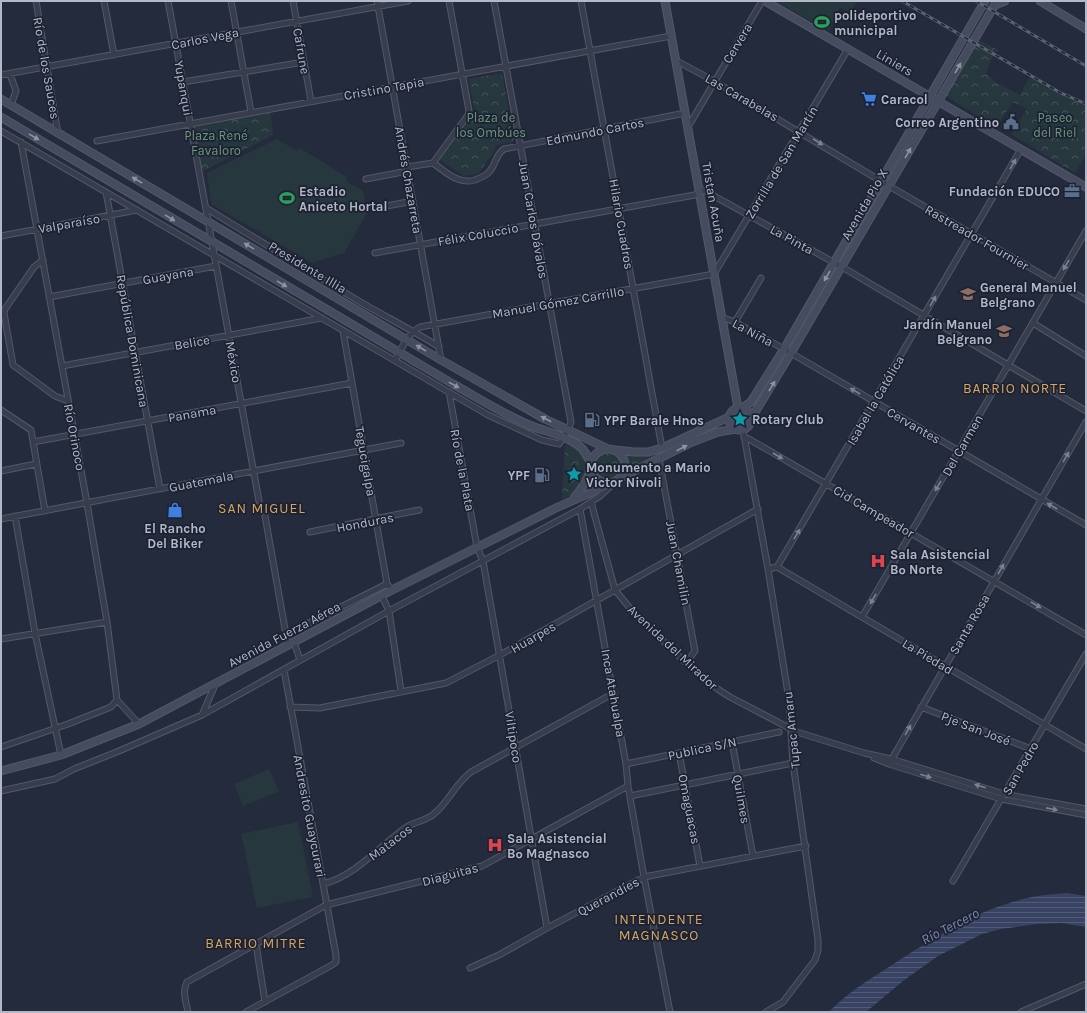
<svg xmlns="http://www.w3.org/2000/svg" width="1087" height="1013" viewBox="0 0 1087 1013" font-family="Karla,sans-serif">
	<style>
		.green { fill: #26383e }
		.park { fill: url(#park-crowns) }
		.water { fill: url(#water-rules) }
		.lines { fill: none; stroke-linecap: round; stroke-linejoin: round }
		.minor-casing { stroke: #535868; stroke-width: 7 }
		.secondary-casing { stroke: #535868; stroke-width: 9 }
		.minor { stroke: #383d4d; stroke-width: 5 }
		.secondary { stroke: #464c60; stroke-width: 7 }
		.rail-casing { stroke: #5a6174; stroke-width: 3 }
		.rail { stroke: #1d2232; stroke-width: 1.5; stroke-dasharray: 4.5; stroke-linecap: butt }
		.oneway { fill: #8d92a4 }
		.oneway2 { fill: #7c8191 }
		.labels { text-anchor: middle; stroke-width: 3.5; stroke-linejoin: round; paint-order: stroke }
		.poi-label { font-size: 13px; font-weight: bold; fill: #b3b8c8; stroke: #1d2232; text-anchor: start }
		.street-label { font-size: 13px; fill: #b3b8c8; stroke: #1d2232 }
		.park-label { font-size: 13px; fill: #6b997c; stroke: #1d2232 }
		.neighbourhood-label { font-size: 14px; letter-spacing: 1px; fill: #d4a563; stroke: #1d2232 }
		.water-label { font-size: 14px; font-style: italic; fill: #7c8ab0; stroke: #1d2232 }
	</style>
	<defs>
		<pattern id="park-crowns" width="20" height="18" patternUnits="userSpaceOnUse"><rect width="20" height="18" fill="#26383e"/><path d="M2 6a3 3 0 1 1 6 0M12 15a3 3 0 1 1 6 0" fill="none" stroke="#435358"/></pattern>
		<pattern id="water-rules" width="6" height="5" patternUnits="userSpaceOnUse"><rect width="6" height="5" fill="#384364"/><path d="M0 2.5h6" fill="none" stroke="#525c79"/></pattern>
	</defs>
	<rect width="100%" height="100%" fill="#242b3d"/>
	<!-- green -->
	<path class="green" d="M776 1H857L850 13 840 7 828 31Z
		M277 139 297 151 300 148 347 177V182L363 191 367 213 344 253 312 263 211 204 207 173Z
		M269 769 279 791 243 806 234 784Z
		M298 822 313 897 257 908 241 834Z"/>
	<!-- park -->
	<path class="park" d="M975 38 998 50 990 61 986 74 997 83 1020 95 1031 74 1086 106V155L1075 173 1011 134 1027 109 1013 102 996 127 943 94Z
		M502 73 514 141 497 145 491 156 479 173 463 176 440 160 475 111 468 79Z
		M270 111 273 135 201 172 193 125Z
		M565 444C569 444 573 446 576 449 594 465 583 492 563 499L562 497Z
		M666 451 630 469V464L627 455 656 453Z
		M595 466a13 13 0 1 1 26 0a13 13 0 1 1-26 0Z"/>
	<!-- water -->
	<path class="water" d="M1067 893 1086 896V927L1061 923 1037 924 1001 929 982 934 938 956 903 981 866 1012H829C848 992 870 979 892 965 931 940 971 913 1016 901 1032 896 1050 894 1067 893Z"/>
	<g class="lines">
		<defs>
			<path id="minor" d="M36 1 58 134
				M104 1 114 55
				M168 1 259 501
				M231 1 251 112
				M293 1 311 101
				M377 1 441 360
				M581 1 662 448
				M675 60 714 81 889 186 1086 300
				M10 74 16 91 11 105
				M1 75 408 1
				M183 82 304 62
				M688 127 762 1
				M1 131 488 415 542 440 559 444 568 430 571 422 494 1
				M97 141 671 36
				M21 142 87 503 107 622 117 700 139 724
				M433 163 468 115 469 111 449 1
				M407 167 433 163C446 172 458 185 475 180 480 178 486 176 489 172 496 165 495 155 504 149L685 113
				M366 179 408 171
				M699 189 705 191 842 267 1086 411
				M106 192 160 489
				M206 208C258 240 310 272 362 303 388 318 414 331 439 347
				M376 208 413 201
				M1 236 137 210
				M375 253 700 194
				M43 260 34 267 5 309 4 313 13 365 55 396 68 401
				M49 297 216 266
				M721 317 735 322 784 349 1086 525
				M735 322 761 278
				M1033 323 1086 356
				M343 331 387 584 392 590
				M395 361C402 348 407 334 420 327L714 274 848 49
				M62 366 322 318
				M449 392 477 547 483 561 547 928
				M1 410 31 430 45 511
				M743 430 768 569 789 700 793 763 818 940V951L815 960 783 1002 766 1012
				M744 437 749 439 1086 635
				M33 442 352 383
				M659 459 695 651 686 663
				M1 471 36 464
				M591 502 615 590 634 613 686 663 719 690 730 697 797 732 864 753 891 759 1004 794 1086 809
				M580 509 626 764 628 786 644 877 670 1012
				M15 516 35 633 61 755
				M265 516 288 646
				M1 519 401 443
				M310 532 419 510
				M777 567 1021 149
				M768 569 777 567 1086 749
				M382 596 389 611 401 691
				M862 617 1086 231
				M285 635 387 584
				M1 639 107 622
				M294 642 300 660
				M290 707 320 708 446 683 500 655 758 509
				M921 707 1031 749
				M202 715 215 685
				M732 742 753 856
				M1 747 68 724 111 707 117 700
				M679 753 700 866
				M874 758 889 764 1001 799 1086 815
				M626 764 779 732
				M889 764 1086 422
				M1 791 55 779 74 769 119 751 202 715 389 611 580 509 600 496 612 485
				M630 796 793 763
				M953 881 1086 654
				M323 884C355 876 379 847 405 828 415 821 427 821 435 813 449 801 456 783 471 772L614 693
				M256 944 265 1002
				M470 968 499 955 547 928 644 877 806 846
				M188 1012C186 1002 182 991 187 982L326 905 482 866 628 786
				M246 1012 332 965 336 962V955L284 670
				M1021 1012 1086 984"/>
			<path id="secondary" d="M665 1 738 408
				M765 1 1086 187
				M1040 1 1086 29
				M995 5 1005 1
				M1 99 441 360 545 419 606 448
				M1 117 453 384C478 398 503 414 529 425 545 432 563 434 578 445 585 450 588 457 591 465
				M742 408 751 402 784 349 985 1
				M729 419a11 11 0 1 1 22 0a11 11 0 1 1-22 0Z
				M751 419 791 353 997 1
				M591 466a17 17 0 1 1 34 0a17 17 0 1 1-34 0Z
				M615 450 634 452H648L662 448 729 417
				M622 477 692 442 718 432 736 429
				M574 498C582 489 587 481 591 469
				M1 771 61 755 139 724 392 590 558 507 615 482"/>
		</defs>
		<!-- minor casing -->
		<use href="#minor" class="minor-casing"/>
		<!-- secondary casing -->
		<use href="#secondary" class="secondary-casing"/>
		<!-- minor -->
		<use href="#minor" class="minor"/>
		<!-- secondary -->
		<use href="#secondary" class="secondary"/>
		<defs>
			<path id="rail" d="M902 1 1059 92 1086 104
				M976 1 1086 66"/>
		</defs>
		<!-- rail casing -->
		<use href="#rail" class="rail-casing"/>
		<!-- rail -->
		<use href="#rail" class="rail"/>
	</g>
	<!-- one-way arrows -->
	<defs><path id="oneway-solid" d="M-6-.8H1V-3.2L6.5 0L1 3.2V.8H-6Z"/></defs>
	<g class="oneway">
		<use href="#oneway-solid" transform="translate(958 68) rotate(-60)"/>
		<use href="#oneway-solid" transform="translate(34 137) rotate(31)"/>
		<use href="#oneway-solid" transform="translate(908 153) rotate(-60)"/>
		<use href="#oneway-solid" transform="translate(137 180) rotate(-150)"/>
		<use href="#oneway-solid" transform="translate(170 218) rotate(31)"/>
		<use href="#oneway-solid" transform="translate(249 246) rotate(-149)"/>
		<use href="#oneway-solid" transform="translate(827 276) rotate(120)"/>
		<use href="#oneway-solid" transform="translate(282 284) rotate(31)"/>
		<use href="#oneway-solid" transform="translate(421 348) rotate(-149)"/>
		<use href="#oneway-solid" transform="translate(454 385) rotate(29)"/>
		<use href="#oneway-solid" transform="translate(772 386) rotate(-59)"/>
		<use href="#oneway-solid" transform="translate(546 419) rotate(-152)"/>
		<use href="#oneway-solid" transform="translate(682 448) rotate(-27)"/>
	</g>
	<g class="oneway2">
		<use href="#oneway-solid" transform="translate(818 142) rotate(31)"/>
		<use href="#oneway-solid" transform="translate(1013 164) rotate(-60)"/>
		<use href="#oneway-solid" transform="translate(1066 265) rotate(120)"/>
		<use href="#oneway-solid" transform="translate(933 301) rotate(-60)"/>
		<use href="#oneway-solid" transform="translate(855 391) rotate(-150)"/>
		<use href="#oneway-solid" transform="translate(778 456) rotate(30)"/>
		<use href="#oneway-solid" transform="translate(1066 457) rotate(-60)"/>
		<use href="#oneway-solid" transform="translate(938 486) rotate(120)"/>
		<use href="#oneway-solid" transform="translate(1052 506) rotate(-150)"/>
		<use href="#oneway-solid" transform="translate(797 534) rotate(-59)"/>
		<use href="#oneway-solid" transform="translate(1001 569) rotate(-60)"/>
		<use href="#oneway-solid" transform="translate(873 599) rotate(120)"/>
		<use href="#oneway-solid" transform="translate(1036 605) rotate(30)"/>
		<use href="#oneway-solid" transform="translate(908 730) rotate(-60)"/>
		<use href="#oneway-solid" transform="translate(926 776) rotate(17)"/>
		<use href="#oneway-solid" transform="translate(980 786) rotate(-163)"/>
		<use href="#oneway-solid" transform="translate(1052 809) rotate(11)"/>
	</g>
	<!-- icons -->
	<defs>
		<symbol id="stadium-bare" viewBox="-9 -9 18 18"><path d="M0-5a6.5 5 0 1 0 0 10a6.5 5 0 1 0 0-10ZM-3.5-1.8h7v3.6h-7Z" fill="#2e9e5b" stroke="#1d2232" stroke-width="2.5" paint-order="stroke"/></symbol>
		<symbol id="supermarket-bare" viewBox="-9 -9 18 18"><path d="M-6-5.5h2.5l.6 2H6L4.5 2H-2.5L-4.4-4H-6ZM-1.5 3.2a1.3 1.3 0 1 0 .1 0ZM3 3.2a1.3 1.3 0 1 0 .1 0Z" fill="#3f7fe0" stroke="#1d2232" stroke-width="2.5" paint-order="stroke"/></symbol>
		<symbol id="civic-bare" viewBox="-9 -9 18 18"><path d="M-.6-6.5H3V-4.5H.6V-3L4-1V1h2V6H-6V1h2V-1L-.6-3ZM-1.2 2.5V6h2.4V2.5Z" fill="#5c6f8a" stroke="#1d2232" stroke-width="2.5" paint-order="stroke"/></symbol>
		<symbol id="office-bare" viewBox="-9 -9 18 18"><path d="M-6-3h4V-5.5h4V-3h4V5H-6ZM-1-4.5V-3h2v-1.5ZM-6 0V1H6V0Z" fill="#5c6f8a" stroke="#1d2232" stroke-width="2.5" paint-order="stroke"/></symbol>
		<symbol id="school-bare" viewBox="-9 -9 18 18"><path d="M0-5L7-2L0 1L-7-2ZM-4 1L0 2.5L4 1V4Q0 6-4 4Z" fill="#8d6e63" stroke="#1d2232" stroke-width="2.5" paint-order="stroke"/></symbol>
		<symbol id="sight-bare" viewBox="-9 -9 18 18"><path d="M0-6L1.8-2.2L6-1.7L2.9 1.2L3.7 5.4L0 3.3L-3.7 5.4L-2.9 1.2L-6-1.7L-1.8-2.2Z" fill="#0f9aa8" stroke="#1d2232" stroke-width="2.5" paint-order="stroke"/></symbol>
		<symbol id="fuel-bare" viewBox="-9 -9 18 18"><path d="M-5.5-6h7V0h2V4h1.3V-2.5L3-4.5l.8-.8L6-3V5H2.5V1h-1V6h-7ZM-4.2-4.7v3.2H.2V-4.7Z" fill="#5c6f8a" stroke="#1d2232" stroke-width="2.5" paint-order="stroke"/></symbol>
		<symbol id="shop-bare" viewBox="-9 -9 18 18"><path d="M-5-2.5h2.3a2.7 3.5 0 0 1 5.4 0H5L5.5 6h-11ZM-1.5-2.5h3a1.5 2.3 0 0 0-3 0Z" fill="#3f7fe0" stroke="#1d2232" stroke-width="2.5" paint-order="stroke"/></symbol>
		<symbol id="hospital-bare" viewBox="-9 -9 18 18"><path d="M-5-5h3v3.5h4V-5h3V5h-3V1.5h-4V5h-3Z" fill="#e0444e" stroke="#1d2232" stroke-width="2.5" paint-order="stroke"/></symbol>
	</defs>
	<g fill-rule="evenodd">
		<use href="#stadium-bare" x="811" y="11" width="22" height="22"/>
		<use href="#supermarket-bare" x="858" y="88" width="22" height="22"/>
		<use href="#civic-bare" x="1000" y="111" width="22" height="22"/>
		<use href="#office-bare" x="1061" y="180" width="22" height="22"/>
		<use href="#stadium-bare" x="276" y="187" width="22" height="22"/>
		<use href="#school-bare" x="957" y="283" width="22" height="22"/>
		<use href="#school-bare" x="993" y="320" width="22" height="22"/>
		<use href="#sight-bare" x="729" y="408" width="22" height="22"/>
		<use href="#fuel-bare" x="581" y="409" width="22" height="22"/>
		<use href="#sight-bare" x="563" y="463" width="22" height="22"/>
		<use href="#fuel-bare" x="531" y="464" width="22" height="22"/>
		<use href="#shop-bare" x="164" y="499" width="22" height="22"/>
		<use href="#hospital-bare" x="867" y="550" width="22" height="22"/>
		<use href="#hospital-bare" x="484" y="834" width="22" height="22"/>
	</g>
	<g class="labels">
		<!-- poi labels -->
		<g class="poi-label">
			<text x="834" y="20">polideportivo<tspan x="834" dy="15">municipal</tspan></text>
			<text x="881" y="104">Caracol</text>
			<text x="999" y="127" text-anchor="end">Correo Argentino</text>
			<text x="299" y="196">Estadio<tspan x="299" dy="15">Aniceto Hortal</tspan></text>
			<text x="1060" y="196" text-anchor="end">Fundación EDUCO</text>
			<text x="980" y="292">General Manuel<tspan x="980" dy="15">Belgrano</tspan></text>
			<text x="992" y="329" text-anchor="end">Jardín Manuel<tspan x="992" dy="15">Belgrano</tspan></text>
			<text x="752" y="424">Rotary Club</text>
			<text x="604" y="425">YPF Barale Hnos</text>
			<text x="586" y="472">Monumento a Mario<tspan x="586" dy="15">Victor Nivoli</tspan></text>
			<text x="530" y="480" text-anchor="end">YPF</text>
			<text x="175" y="533" text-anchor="middle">El Rancho<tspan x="175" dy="15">Del Biker</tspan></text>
			<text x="890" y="559">Sala Asistencial<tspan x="890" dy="15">Bº Norte</tspan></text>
			<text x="507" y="843">Sala Asistencial<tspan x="507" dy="15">Bº Magnasco</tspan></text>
		</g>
		<!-- street labels -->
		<g class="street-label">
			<text transform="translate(205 38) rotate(-11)" y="5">Carlos Vega</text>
			<text transform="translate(737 43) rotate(-59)" y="5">Cervera</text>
			<text transform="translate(302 51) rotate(80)" y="5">Cafrune</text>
			<text transform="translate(895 62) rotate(30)" y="5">Liniers</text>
			<text transform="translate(47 68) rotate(80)" y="5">Río de los Sauces</text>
			<text transform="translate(184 88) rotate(80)" y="5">Yupanqui</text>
			<text transform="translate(384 88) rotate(-10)" y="5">Cristino Tapia</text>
			<text transform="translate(742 97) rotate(30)" y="5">Las Carabelas</text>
			<text transform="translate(595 131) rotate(-11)" y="5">Edmundo Cartos</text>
			<text transform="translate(781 162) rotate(-59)" y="5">Zorrilla de San Martín</text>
			<text transform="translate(409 180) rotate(80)" y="5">Andrés Chazarreta</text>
			<text transform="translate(714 202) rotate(80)" y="5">Tristan Acuña</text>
			<text transform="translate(864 204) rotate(-60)" y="5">Avenida Pio X</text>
			<text transform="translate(534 220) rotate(80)" y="5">Juan Carlos Dávalos</text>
			<text transform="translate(69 223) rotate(-10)" y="5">Valparaíso</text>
			<text transform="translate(622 224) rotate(80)" y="5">Hilario Cuadros</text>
			<text transform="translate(478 234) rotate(-10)" y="5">Félix Coluccio</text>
			<text transform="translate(977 237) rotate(30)" y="5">Rastreador Fournier</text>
			<text transform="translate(792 239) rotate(29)" y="5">La Pinta</text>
			<text transform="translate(308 267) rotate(31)" y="5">Presidente Illia</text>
			<text transform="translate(168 275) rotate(-10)" y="5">Guayana</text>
			<text transform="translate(558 302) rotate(-10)" y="5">Manuel Gómez Carrillo</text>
			<text transform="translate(753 332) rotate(28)" y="5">La Niña</text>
			<text transform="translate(133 341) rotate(80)" y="5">República Dominicana</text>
			<text transform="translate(192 342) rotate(-10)" y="5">Belice</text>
			<text transform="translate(234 362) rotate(80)" y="5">México</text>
			<text transform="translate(875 400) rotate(-60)" y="5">Isabel la Católica</text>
			<text transform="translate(192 413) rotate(-10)" y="5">Panama</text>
			<text transform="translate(914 425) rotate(30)" y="5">Cervantes</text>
			<text transform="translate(75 437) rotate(79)" y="5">Río Orinoco</text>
			<text transform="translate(962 445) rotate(-60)" y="5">Del Carmen</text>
			<text transform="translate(366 461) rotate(80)" y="5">Tegucigalpa</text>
			<text transform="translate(463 470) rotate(79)" y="5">Río de la Plata</text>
			<text transform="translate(201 481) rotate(-11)" y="5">Guatemala</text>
			<text transform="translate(874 511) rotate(30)" y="5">Cid Campeador</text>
			<text transform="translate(365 522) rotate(-11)" y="5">Honduras</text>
			<text transform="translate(679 563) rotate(79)" y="5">Juan Chamilin</text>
			<text transform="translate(969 624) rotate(-60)" y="5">Santa Rosa</text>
			<text transform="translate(284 634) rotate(-28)" y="5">Avenida Fuerza Aérea</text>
			<text transform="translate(533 637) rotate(-30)" y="5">Huarpes</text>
			<text transform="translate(673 647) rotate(43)" y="5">Avenida del Mirador</text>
			<text transform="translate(928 656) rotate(31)" y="5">La Piedad</text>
			<text transform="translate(614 693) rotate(80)" y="5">Inca Atahualpa</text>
			<text transform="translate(976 728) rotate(21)" y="5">Pje San José</text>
			<text transform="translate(791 730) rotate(-96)" y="5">Tupac Amaru</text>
			<text transform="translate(514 737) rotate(81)" y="5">Viltipoco</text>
			<text transform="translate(702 748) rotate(-12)" y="5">Publica S/N</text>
			<text transform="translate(1020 768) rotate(-60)" y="5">San Pedro</text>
			<text transform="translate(742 799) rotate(80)" y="5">Quilmes</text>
			<text transform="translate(690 809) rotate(79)" y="5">Omaguacas</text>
			<text transform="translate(310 816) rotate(79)" y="5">Andresito Guaycurari</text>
			<text transform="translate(390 842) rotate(-37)" y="5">Matacos</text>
			<text transform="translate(450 874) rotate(-15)" y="5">Diaguitas</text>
			<text transform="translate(608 896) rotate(-28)" y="5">Querandíes</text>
		</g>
		<!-- park labels -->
		<g class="park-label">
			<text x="491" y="122">Plaza de<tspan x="491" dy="15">los Ombúes</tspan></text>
			<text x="1055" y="122">Paseo<tspan x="1055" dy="15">del Riel</tspan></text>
			<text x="216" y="140">Plaza René<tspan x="216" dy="15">Favaloro</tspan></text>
		</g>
		<!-- neighbourhood labels -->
		<g class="neighbourhood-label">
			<text x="1015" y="393">BARRIO NORTE</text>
			<text x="262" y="513">SAN MIGUEL</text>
			<text x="659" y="924">INTENDENTE<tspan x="659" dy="16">MAGNASCO</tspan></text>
			<text x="256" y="948">BARRIO MITRE</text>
		</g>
		<!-- water labels -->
		<g class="water-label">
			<text transform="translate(950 926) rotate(-27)" y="5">Río Tercero</text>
		</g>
	</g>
	<!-- border -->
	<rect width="1087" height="1013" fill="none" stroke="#b3b8c8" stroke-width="4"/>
</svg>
